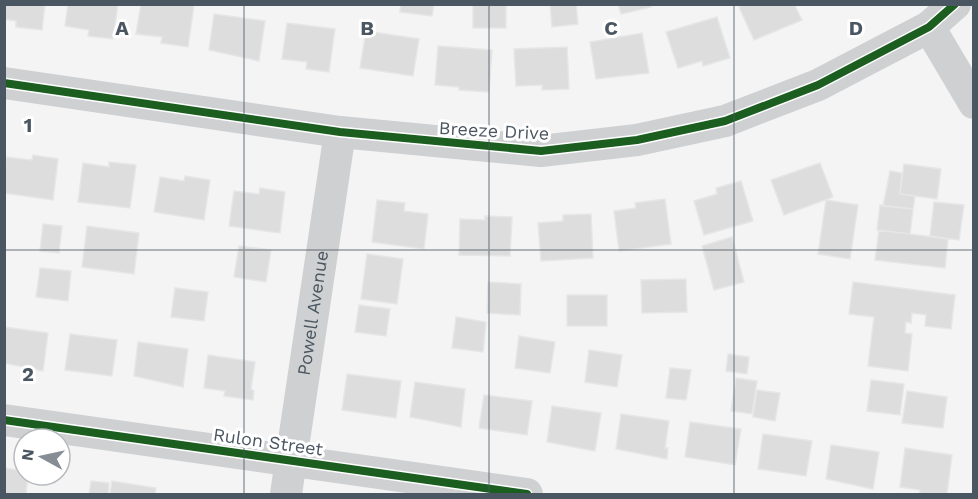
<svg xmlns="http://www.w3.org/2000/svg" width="978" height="499" viewBox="0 0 978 499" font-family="'Work Sans',sans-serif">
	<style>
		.building { fill: #ddddde; stroke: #e5e6e7; stroke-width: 1.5 }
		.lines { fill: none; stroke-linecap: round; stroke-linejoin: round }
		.street { stroke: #ced0d2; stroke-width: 32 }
		.cycleway-casing { stroke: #fff; stroke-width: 11 }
		.cycleway { stroke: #1b5e20; stroke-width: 8 }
		.grid { fill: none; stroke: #4a5661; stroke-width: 1.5; stroke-opacity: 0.55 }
		.labels { text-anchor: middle; stroke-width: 6; stroke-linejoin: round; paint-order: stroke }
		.street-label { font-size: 18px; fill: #4a5661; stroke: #fff }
		.grid-label { font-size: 20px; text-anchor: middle; font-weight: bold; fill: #4a5661; stroke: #fff; stroke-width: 6; stroke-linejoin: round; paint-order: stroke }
	</style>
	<rect width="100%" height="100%" fill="#f4f4f4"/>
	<!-- building -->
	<path class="building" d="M4 4H45L42 30 16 27V21L4 19Z
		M68 4H118L113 39 88 36 89 30 65 26Z
		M141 4 194 5 188 47 161 43 162 37 136 34Z
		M401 4H434L432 16 400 12Z
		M473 4H506V28H473Z
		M550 4H576L578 24 552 27Z
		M618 4H650L651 7 621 14Z
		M745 4H794L802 20 754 40 739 7Z
		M214 14 265 21 259 61 209 50Z
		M717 17 730 58 703 66 702 61 678 68 666 32Z
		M287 23 335 29 329 72 306 69 307 62 282 59Z
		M366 31 419 39 413 76 360 68Z
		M642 33 649 73 596 79 590 42Z
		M438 46 492 50 489 92 459 90V87L435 85Z
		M567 47 569 89 542 90V85L516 86 514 49Z
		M33 155 58 159 53 200 4 193 6 157 32 160Z
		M109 162 136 165 130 208 78 202 83 163 109 167Z
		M820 163 833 197 784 215 771 180Z
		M904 164 941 169 937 199 900 194Z
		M890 171 902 173 900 194 915 196 913 209 883 206Z
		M185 176 210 180 204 220 154 212 160 177 184 181Z
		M741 181 753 221 704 235 694 201 717 194 716 188Z
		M260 188 285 192 280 233 229 226 234 191 259 194Z
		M665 199 671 244 619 251 614 211 636 208 635 203Z
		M377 200 405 203 404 211 428 214 424 249 372 242Z
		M826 200 858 205 850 259 818 254Z
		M934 202 964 205 959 240 930 236Z
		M880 205 913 209 910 234 877 230Z
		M591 214 593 258 541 261 538 223 563 221V215Z
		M485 216 512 217 510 256 459 255 460 219 485 220Z
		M43 224 62 226 59 253 40 251Z
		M87 226 139 233 134 274 82 267Z
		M879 230 948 239 945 268 875 260Z
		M732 237 744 282 714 290 702 246Z
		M239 246 271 250 266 282 234 277Z
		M367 254 403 259 397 304 361 299Z
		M40 268 71 271 68 301 36 297Z
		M686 279 687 312 642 313 641 280Z
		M488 282 521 284 520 315 487 313Z
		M853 282 955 295 951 329 925 326 926 315 912 313 911 323 906 322 905 333 912 334 908 371 868 366 874 317 849 314Z
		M175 288 208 292 204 321 171 317Z
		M567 295H607V326H567Z
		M359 305 390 309 386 336 355 332Z
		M456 317 486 322 483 352 452 348Z
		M4 327 48 333 43 371 4 363Z
		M70 334 117 340 112 376 65 370Z
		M519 336 555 342 550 373 515 368Z
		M138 342 188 349 183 387 134 376Z
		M589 350 622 355 617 387 585 382Z
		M728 354 749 357 747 374 726 371Z
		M208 355 255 362 251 389 254 391 253 400 224 396 225 391 204 388Z
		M670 368 691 370 686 400 666 398Z
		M347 374 401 381 396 418 342 410Z
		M736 378 757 381 752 414 731 411Z
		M871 380 904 384 900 415 867 411Z
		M415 382 465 389 461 427 410 417Z
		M757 390 780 393 775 421 753 417Z
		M907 391 947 397 943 428 902 423Z
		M484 395 532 401 527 435 479 428Z
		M552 406 601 413 595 451 547 442Z
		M621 414 669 421 665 448H668L667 459 616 449Z
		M690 422 741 429 735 465 685 457Z
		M763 434 812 441 806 476 758 469Z
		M831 445 879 452 873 489 826 479Z
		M905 448 952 455 947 494H919L920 490 900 487Z
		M4 468 24 471V475H28L26 494H4Z
		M91 481 109 483 108 494H89Z
		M112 481 156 488 155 494H110Z"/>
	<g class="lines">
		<!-- street -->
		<g class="street">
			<path d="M929 27 974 103"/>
			<path d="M4 83 340 132 541 151 637 140 725 121 818 85 929 27 955 4"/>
			<path d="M4 420 527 494"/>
			<path id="s1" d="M286 494 340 132"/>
		</g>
		<defs>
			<path id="cycleway" d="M4 83 340 132 541 151 637 140 725 121 818 85 929 27 955 4
				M4 420 527 494"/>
		</defs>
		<!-- cycleway casing -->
		<use href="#cycleway" class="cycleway-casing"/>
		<!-- cycleway -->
		<use href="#cycleway" class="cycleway"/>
	</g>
	<!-- grid -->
	<path class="grid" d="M244 4V494M489 4V494M734 4V494M4 250H974"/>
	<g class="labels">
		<!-- street labels -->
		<g class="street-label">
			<text transform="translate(494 131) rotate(3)" y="6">Breeze Drive</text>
			<text dy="6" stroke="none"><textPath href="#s1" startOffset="183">Powell Avenue</textPath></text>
			<text transform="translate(268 442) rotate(8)" y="6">Rulon Street</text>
		</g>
	</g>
	<g class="grid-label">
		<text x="122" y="35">A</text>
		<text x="367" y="35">B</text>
		<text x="611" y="35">C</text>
		<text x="856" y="35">D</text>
		<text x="28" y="132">1</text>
		<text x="28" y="381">2</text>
	</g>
	<!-- border -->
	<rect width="978" height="499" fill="none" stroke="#4a5661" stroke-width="12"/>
	<!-- north arrow -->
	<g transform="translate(42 457) rotate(278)"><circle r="28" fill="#ffffff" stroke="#b7bbc0" stroke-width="1.5"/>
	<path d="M0-4.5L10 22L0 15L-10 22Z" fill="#868d94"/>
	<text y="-9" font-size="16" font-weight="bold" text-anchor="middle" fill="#4a5661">N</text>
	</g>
</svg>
